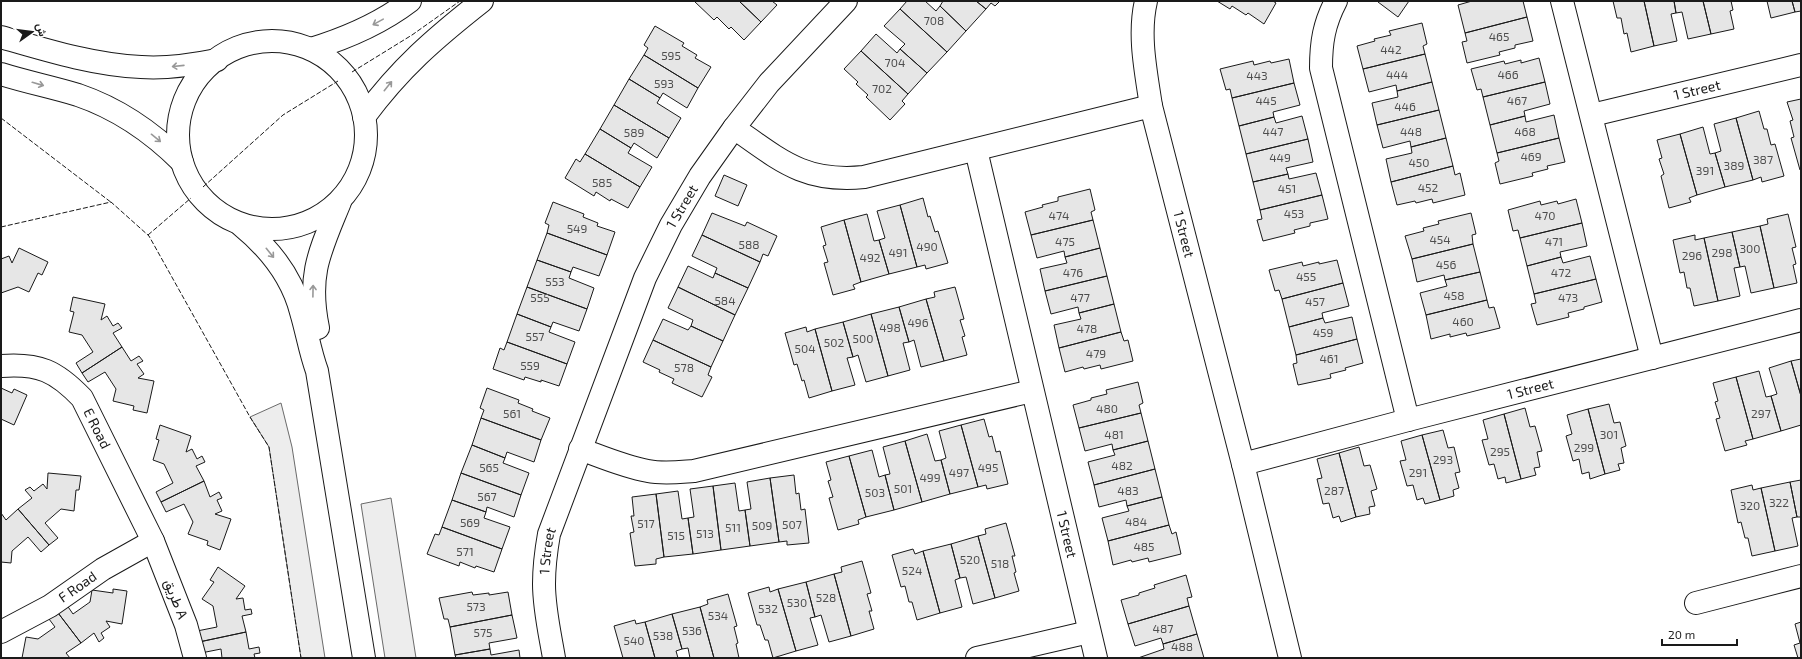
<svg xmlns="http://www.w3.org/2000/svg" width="1802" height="659" viewBox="0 0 1802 659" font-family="'Exo 2',Vazirmatn,sans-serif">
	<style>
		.green { fill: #ededed; stroke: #6a6a6a }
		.building { fill: #e6e6e6; stroke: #1a1a1a }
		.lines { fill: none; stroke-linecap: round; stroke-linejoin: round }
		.minor-casing { stroke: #1a1a1a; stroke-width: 24 }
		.minor { stroke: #fff; stroke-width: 22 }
		.fence { stroke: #1a1a1a; stroke-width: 1; stroke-dasharray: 5 2; stroke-linecap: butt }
		.oneway { stroke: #989898 }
		.labels { text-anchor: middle; stroke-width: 3; stroke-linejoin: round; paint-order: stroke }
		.number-label { font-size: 12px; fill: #4d4d4d }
		.street-label { font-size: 14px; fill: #1a1a1a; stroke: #fff }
	</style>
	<rect width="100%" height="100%" fill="#fff"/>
	<!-- green -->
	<path class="green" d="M281 403 292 447 325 658H301L269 447 250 417Z
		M391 498 416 658H385L361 504Z"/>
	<!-- building -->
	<path class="building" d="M694 1H739L761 22 744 40 731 27 729 29 717 17 714 20Z
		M739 1H772L777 5 761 22Z
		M907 1H925L936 11 940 6 966 31 947 52 900 9Z
		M943 1H976L986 9 966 31 940 6Z
		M976 1H1000L995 6 991 3 986 9Z
		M1217 1H1273L1276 3 1264 24 1248 13 1246 15 1232 6 1230 9Z
		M1379 1H1409L1398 17 1378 2Z
		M1472 1H1523L1527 17 1465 33 1458 5Z
		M1613 1H1644L1654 46 1631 52 1627 33 1624 34 1621 18H1617Z
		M1644 1H1674L1676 13 1671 14 1677 41 1654 46Z
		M1674 1H1703L1711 34 1688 39 1682 12 1676 13Z
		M1703 1H1731L1733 10 1730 11 1734 29 1711 34Z
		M1767 1H1792L1795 12 1771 18Z
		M1792 1H1801V11L1795 12Z
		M900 9 947 52 927 73 900 49 905 44 884 26Z
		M1527 17 1533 41 1515 45V48L1499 52 1500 55 1467 63 1462 42 1467 41 1465 33Z
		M1422 23 1427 44 1423 46 1425 54 1363 69 1357 46 1375 41 1374 39 1391 35 1389 31Z
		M655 26 684 43 682 46 697 55 695 58 711 67 698 88 644 55 648 48 644 45Z
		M876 34 897 53 900 49 927 73 908 94 861 51Z
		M861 51 908 94 902 101 905 104 890 120 866 97 868 95 856 84 858 82 844 69Z
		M1425 54 1432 82 1397 91 1396 85 1369 92 1363 69Z
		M644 55 698 88 687 108 663 93 660 98 629 79Z
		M1539 58 1545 82 1483 97 1481 89 1477 90 1471 69 1504 61 1505 64 1521 60V63Z
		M1289 59 1294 83 1232 98 1230 89 1226 90 1220 69 1253 61 1254 65 1270 61 1271 63Z
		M629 79 660 98 657 103 681 118 669 138 614 105Z
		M1432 82 1439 110 1377 125 1372 103 1398 97 1397 91Z
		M1545 82 1550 104 1524 111 1525 116 1490 125 1483 97Z
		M1294 83 1300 105 1273 112 1274 117 1239 126 1232 98Z
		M1801 99V170H1800L1791 138 1794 137 1790 121 1793 120 1787 102Z
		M614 105 669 138 657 158 634 143 631 148 600 129Z
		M1439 110 1446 138 1411 147 1410 141 1383 148 1377 125Z
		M1759 111 1764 129H1767L1771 145 1775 144 1784 176 1762 182 1761 177 1753 180 1736 118Z
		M1554 115 1559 138 1497 153 1490 125 1525 116 1526 122Z
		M1302 116 1308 139 1246 154 1239 126 1274 117 1276 123Z
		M1736 118 1753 180 1725 187 1715 153 1721 151 1714 124Z
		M1703 127 1710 154 1715 153 1725 187 1697 195 1680 134Z
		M600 129 631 148 628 153 652 167 640 187 585 154Z
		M1680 134 1697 195 1689 198 1691 202 1669 208 1661 176 1664 174 1659 159 1662 158 1657 140Z
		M1446 138 1453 166 1391 182 1386 159 1412 153 1411 147Z
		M1559 138 1565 162 1547 166 1548 169 1532 173 1533 176 1500 184 1495 163 1499 161 1497 153Z
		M1308 139 1313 162 1286 168 1288 174 1253 182 1246 154Z
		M585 154 640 187 628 208 611 199 610 201 596 192 594 196 565 178 576 159 580 162Z
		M1453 166 1455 175 1460 173 1465 195 1433 203 1432 199 1416 203 1415 201 1397 205 1391 182Z
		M1316 173 1322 195 1260 210 1253 182 1288 174 1289 179Z
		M724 175 747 185 738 206 715 196Z
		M1090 189 1095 210 1091 212 1093 220 1031 235 1025 212 1043 207 1042 205 1058 201V197Z
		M1322 195 1328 219 1310 223V226L1294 230 1295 233 1263 241 1257 220 1262 219 1260 210Z
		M923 198 928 217 930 216 935 232 938 231 948 263 926 269 925 265 917 267 900 205Z
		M1576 199 1582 223 1520 238 1518 230 1513 231 1508 210 1540 201 1541 205 1557 201 1558 204Z
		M553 202 584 214 583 217 598 223 597 226 615 232 607 255 547 233 549 225 545 223Z
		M900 205 917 267 889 274 879 240 885 238 877 211Z
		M712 213 745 226 747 222 777 236 768 256 763 254 760 262 702 235Z
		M1471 213 1476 234 1472 235 1473 244 1412 259 1405 236 1424 231 1423 228 1439 224 1438 221Z
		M867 214 874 241 879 240 889 274 861 282 844 220Z
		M1788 214 1796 247 1792 248 1796 264 1793 265 1797 283 1774 288 1760 226 1768 224 1767 219Z
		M844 220 861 282 853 285 855 289 833 295 824 263 828 262 823 246 826 245 821 227Z
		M1093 220 1100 248 1065 257 1064 251 1037 258 1031 235Z
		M1582 223 1587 246 1560 252 1561 257 1527 266 1520 238Z
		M1760 226 1774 288 1751 293 1745 266 1740 267 1732 232Z
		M1732 232 1740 267 1734 268 1740 296 1718 301 1704 238Z
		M547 233 607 255 599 276 573 267 571 272 537 260Z
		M702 235 760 262 748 288 715 273 717 268 692 256Z
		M1695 235V240L1704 238 1718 301 1694 306 1690 288H1687L1684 272 1680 273 1673 240Z
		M1473 244 1480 272 1445 280 1444 275 1417 282 1412 259Z
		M19 248 48 262 42 275 38 273 29 292 18 287 1 293V259L9 256 12 263Z
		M1100 248 1107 276 1045 291 1040 269 1067 263 1065 257Z
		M1590 256 1596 279 1534 294 1527 266 1561 257 1563 263Z
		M537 260 571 272 569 278 594 288 587 309 527 287Z
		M1337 260 1343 283 1282 299 1279 290 1275 291 1269 270 1302 262 1303 266 1319 262V264Z
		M688 266 713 278 715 273 748 288 735 315 678 287Z
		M1480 272 1487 300 1426 315 1420 293 1447 286 1445 280Z
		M1107 276 1114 304 1079 313 1078 307 1051 314 1045 291Z
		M1596 279 1602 302 1584 307V309L1568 313 1569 317 1537 325 1531 304 1536 303 1534 294Z
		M1343 283 1349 306 1322 313 1323 318 1289 327 1282 299Z
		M527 287 587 309 579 331 553 322 551 327 517 314Z
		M678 287 735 315 723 341 691 326 693 320 668 308Z
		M955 287 964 319 960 320 965 336 962 337 967 355 944 361 926 299 935 297 934 292Z
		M73 297 105 304 101 320 107 316 113 326 118 323 122 328 113 333 122 347 82 373 76 363 93 352 82 335 69 332 74 312 70 311Z
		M926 299 944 361 921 367 914 340 909 342 899 307Z
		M1487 300 1489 308 1494 307 1500 328 1467 336 1466 333 1450 337V334L1431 339 1426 315Z
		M1114 304 1121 332 1059 348 1054 325 1081 319 1079 313Z
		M899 307 909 342 903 343 910 370 888 376 871 314Z
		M517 314 551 327 549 332 575 342 567 364 507 342Z
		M871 314 888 376 866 382 858 355 853 357 843 322Z
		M1352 317 1357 339 1296 355 1289 327 1323 318 1325 323Z
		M663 319 688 330 691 326 723 341 711 367 653 340Z
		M843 322 853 357 847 358 855 385 832 391 815 329Z
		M806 327 807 332 815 329 832 391 809 398 804 380 802 381 797 364 794 365 785 333Z
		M1121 332 1124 341 1128 340 1133 361 1101 369 1100 365 1084 369 1083 367 1065 372 1059 348Z
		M1357 339 1363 363 1345 368 1346 370 1330 374 1331 378 1298 385 1293 364 1297 363 1296 355Z
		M653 340 711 367 708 375 712 377 702 397 672 383 674 379 659 372 660 370 643 362Z
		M507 342 567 364 559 386 541 380V382L525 377 524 380 493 369 500 348 504 350Z
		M122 347 131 361 139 356 143 361 137 364 144 374 138 378 154 381 147 413 133 410 134 406 113 401 116 389 105 372 88 382 82 373Z
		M1801 359V396L1791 361Z
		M1791 361 1801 396V425L1781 431 1771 396 1777 394 1769 368Z
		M1759 371 1766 397 1771 396 1781 431 1753 439 1736 377Z
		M1736 377 1753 439 1745 441 1747 445 1725 451 1716 419 1720 418 1715 402 1718 401 1713 383Z
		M1138 382 1143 403 1139 405 1141 413 1079 428 1073 405 1091 400V398L1107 394 1106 390Z
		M1 388 12 393 14 389 27 395 14 425 1 419Z
		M487 388 519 400 518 403 533 409 532 411 550 418 541 440 481 418 484 410 480 408Z
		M1609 404 1614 423 1620 422 1626 446 1621 448 1624 463 1618 464 1620 470 1605 474 1588 409Z
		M1525 408 1530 427 1535 426 1542 451 1537 452 1540 467 1534 468 1536 475 1521 479 1504 414Z
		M1588 409 1605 474 1590 479 1589 472 1582 474 1579 459 1573 461 1566 436 1572 434 1567 415Z
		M1141 413 1148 441 1113 450 1112 444 1085 451 1079 428Z
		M1504 414 1521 479 1506 483 1505 477 1498 479 1494 464 1489 465 1482 440 1488 439 1483 420Z
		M481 418 541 440 534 462 507 452 505 458 472 445Z
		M984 419 989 437 992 436 996 452 1000 451 1008 484 987 489 986 485 978 487 961 425Z
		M160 425 191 436 186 452 192 449 197 459 202 456 205 462 196 466 204 481 161 502 156 492 173 483 164 464 153 460 159 440 156 439Z
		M961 425 978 487 950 494 941 460 946 458 939 431Z
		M1443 430 1448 448 1454 447 1460 472 1455 473 1459 488 1453 490 1454 496 1440 500 1422 435Z
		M927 434 935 461 941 460 950 494 922 502 905 441Z
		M1422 435 1440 500 1425 504 1423 498 1417 500 1413 485 1407 486 1400 461 1406 460 1401 441Z
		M905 441 922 502 894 510 885 475 890 474 883 447Z
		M1148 441 1155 469 1094 485 1088 462 1115 455 1113 450Z
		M472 445 505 458 503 463 529 473 521 495 461 473Z
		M1359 447 1364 466 1370 465 1377 489 1371 491 1375 506 1369 507 1370 514 1356 517 1339 453Z
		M872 450 879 477 885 475 894 510 866 517 849 456Z
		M1339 453 1356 517 1341 522 1339 516 1333 518 1329 503 1323 504 1317 479 1322 478 1317 459Z
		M849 456 866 517 858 520 859 524 838 530 829 498 833 497 828 481 831 480 826 462Z
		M1155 469 1162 497 1127 506 1126 500 1099 507 1094 485Z
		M48 473 81 476 79 490H76L74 511 61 509 45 523 58 538 49 545 18 509 32 498 25 490 30 487 34 491 43 484 47 489Z
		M461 473 521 495 514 517 487 507 486 512 452 500Z
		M794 475 796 494 799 493 801 510 805 509 809 543 787 545V541L779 542 770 478Z
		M770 478 779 542 750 546 745 510 751 509 747 482Z
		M1801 480V517H1797L1790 482Z
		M204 481 210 497 219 492 222 498 217 500 222 511 215 514 231 519 220 550 207 545 208 541 188 534 193 522 184 504 166 512 161 502Z
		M1790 482 1797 517 1792 518 1798 546 1775 551 1761 488Z
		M735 483 739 511 745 510 750 546 721 550 713 486Z
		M1752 485 1753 490 1761 488 1775 551 1752 556 1748 538H1745L1741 522 1738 523 1731 490Z
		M713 486 721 550 693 554 688 518 694 517 690 489Z
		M678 491 682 519 688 518 693 554 664 557 656 494Z
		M656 494 664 557 656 559V564L635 566 630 533 634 532 631 516H634L632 497Z
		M1162 497 1169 525 1108 541 1102 518 1129 511 1127 506Z
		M452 500 486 512 484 518 510 527 502 549 442 527Z
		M18 509 49 545 41 552 28 537 12 551 11 563 1 562V513L6 520Z
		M1006 523 1015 556H1012L1016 572 1014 573 1019 591 995 598 978 536 986 534 985 529Z
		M1169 525 1172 534 1176 532 1181 554 1149 562 1148 558 1132 562 1131 560 1113 565 1108 541Z
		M442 527 502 549 494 572 476 566 475 568 460 562 459 566 427 554 435 534 439 535Z
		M978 536 995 598 973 604 966 577 960 578 951 544Z
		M951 544 960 578 955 580 962 607 940 613 923 551Z
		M913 549 915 554 923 551 940 613 917 620 912 602H909L905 586 901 587 892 555Z
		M862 561 871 593 867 594 872 611H869L874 629 851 636 834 574 842 572 841 567Z
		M218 567 245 586 236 599 243 598 245 610 251 609 252 614 242 616 246 632 199 642 197 631 217 627 213 606 202 599 214 582 210 580Z
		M834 574 851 636 829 642 821 615 815 617 806 582Z
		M1186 575 1192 597 1187 598 1189 606 1128 624 1121 600 1139 595V593L1155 588 1154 585Z
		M806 582 815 617 810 618 818 645 796 651 778 589Z
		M769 587 770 592 778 589 796 651 773 658 768 640H765L760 625H757L748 593Z
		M113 589 127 591 122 624 106 621 110 627 101 633 104 638 99 642 94 633 81 643 52 605 62 598 73 614 90 602 92 590 113 593Z
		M472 592 473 595 489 593V595L508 592 512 615 450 627 448 619H444L439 598Z
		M728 594 737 626 734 627 738 643 736 644 739 658H714L700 607 708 604 707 600Z
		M52 605 81 643 66 653 70 658H18H22L26 637 38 639 55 627 43 611Z
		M1189 606 1197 634 1163 644 1161 638 1135 646 1128 624Z
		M700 607 714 658H690L688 648 682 649 672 614Z
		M672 614 682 649 676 651 678 658H655L645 622Z
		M512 615 517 638 489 643 490 649 455 655 450 627Z
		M635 620 636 624 645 622 655 658H623L614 626Z
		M1801 622V658H1798L1794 645 1800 643 1795 624Z
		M246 632 249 649 259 647 260 653 254 654 255 658H222L221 649 201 653 199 642Z
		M1197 634 1204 658H1138L1164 649 1163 644Z
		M490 649 491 655 519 650 520 658H456L455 655Z"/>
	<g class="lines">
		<defs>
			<g id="minor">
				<path id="s1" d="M1146 1C1138 35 1146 72 1151 106L1243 464 1290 658"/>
				<path d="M1336 1C1324 24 1321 42 1321 68L1408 420"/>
				<path d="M1562 1 1652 358"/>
				<path d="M1 37C46 50 94 65 141 67 167 69 192 65 217 60"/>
				<circle cx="272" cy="135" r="94"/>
				<path d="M311 49C347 38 380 24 410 1"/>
				<path d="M1 74C26 82 52 87 78 95 119 109 152 132 182 162"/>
				<path id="s2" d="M1592 115 1801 65"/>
				<path d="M364 117C400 68 435 38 482 1"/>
				<path d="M734 128C780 160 804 183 864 177L1151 106"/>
				<path id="s3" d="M976 150 1096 658"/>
				<path d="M242 226C270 249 292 277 301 312 307 332 310 352 317 371L364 658"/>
				<path d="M318 328C307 274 320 251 340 202"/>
				<path id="s4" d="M1 366C39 363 56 371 82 398L153 541 186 625 195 658"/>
				<path d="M580 449C602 457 625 467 648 471 663 474 679 472 694 471L1032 391"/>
				<path id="s5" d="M1243 464 1408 420 1801 320"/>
				<path d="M1696 603 1801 576"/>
				<path id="s6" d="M1 632 50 606 103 569 153 541"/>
				<path id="s7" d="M554 658C550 634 544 609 544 584 544 567 546 551 549 534L645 278 671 225 700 176 734 128 769 83 846 1"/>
				<path d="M977 658 1089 632"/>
			</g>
		</defs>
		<!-- minor casing -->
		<use href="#minor" class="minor-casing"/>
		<!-- minor -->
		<use href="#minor" class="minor"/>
		<!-- fence -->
		<path class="fence" d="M352 72 412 35 460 1
			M1 118 112 203
			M203 187 283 115 338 81
			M1 227 111 202 149 236 250 417 269 447 301 658
			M148 235 191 198"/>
	</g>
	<!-- one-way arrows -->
	<defs><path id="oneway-shaft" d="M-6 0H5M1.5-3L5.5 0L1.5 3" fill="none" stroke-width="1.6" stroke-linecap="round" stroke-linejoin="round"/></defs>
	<g class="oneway">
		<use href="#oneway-shaft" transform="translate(378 22) rotate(151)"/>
		<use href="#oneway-shaft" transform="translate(178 66) rotate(174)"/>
		<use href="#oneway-shaft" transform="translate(38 84) rotate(16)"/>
		<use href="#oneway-shaft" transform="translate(388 86) rotate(-51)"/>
		<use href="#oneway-shaft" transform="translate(156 138) rotate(39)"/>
		<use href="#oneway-shaft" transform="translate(270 253) rotate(51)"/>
		<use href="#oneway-shaft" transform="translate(313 291) rotate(-89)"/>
	</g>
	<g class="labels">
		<!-- number labels -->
		<g class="number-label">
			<text x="934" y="25">708</text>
			<text x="1499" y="41">465</text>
			<text x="1391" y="54">442</text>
			<text x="671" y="60">595</text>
			<text x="895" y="67">704</text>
			<text x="1397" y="79">444</text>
			<text x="1508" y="79">466</text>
			<text x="1257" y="80">443</text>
			<text x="664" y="88">593</text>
			<text x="882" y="93">702</text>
			<text x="1266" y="105">445</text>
			<text x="1517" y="105">467</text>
			<text x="1405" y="111">446</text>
			<text x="1273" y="136">447</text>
			<text x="1411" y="136">448</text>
			<text x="1525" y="136">468</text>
			<text x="634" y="137">589</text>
			<text x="1531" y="161">469</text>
			<text x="1280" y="162">449</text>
			<text x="1763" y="164">387</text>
			<text x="1419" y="167">450</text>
			<text x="1734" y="170">389</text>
			<text x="1705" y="175">391</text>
			<text x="602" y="187">585</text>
			<text x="1428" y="192">452</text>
			<text x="1287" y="193">451</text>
			<text x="1294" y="218">453</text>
			<text x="1059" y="220">474</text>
			<text x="1545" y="220">470</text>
			<text x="577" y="233">549</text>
			<text x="1440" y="244">454</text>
			<text x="1065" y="246">475</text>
			<text x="1554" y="246">471</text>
			<text x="749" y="249">588</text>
			<text x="927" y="251">490</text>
			<text x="1750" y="253">300</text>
			<text x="898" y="257">491</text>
			<text x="1722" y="257">298</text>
			<text x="1692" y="260">296</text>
			<text x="870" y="262">492</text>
			<text x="1446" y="269">456</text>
			<text x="1073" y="277">476</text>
			<text x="1561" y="277">472</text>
			<text x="1306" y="281">455</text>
			<text x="555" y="286">553</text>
			<text x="1454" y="300">458</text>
			<text x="540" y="302">555</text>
			<text x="1080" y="302">477</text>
			<text x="1568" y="302">473</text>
			<text x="725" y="305">584</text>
			<text x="1315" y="306">457</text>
			<text x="1463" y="326">460</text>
			<text x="918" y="327">496</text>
			<text x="890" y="332">498</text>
			<text x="1087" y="333">478</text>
			<text x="1323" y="337">459</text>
			<text x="535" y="341">557</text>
			<text x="863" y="343">500</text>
			<text x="834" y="347">502</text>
			<text x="805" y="353">504</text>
			<text x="1096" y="358">479</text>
			<text x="1329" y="363">461</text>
			<text x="530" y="370">559</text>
			<text x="684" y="372">578</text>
			<text x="1107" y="413">480</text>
			<text x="512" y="418">561</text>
			<text x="1761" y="418">297</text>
			<text x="1114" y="439">481</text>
			<text x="1609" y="439">301</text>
			<text x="1584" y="452">299</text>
			<text x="1500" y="456">295</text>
			<text x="1443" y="464">293</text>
			<text x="1122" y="470">482</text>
			<text x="489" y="472">565</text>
			<text x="988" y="472">495</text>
			<text x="959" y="477">497</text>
			<text x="1418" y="477">291</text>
			<text x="930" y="482">499</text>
			<text x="903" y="493">501</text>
			<text x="1128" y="495">483</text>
			<text x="1334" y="495">287</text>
			<text x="875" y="497">503</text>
			<text x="487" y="501">567</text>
			<text x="1779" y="507">322</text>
			<text x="1750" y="510">320</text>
			<text x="1136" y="526">484</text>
			<text x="470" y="527">569</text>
			<text x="646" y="528">517</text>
			<text x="792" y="529">507</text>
			<text x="762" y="530">509</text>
			<text x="733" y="532">511</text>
			<text x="705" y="538">513</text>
			<text x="676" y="540">515</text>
			<text x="1144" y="551">485</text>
			<text x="465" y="556">571</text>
			<text x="970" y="564">520</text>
			<text x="1000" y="568">518</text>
			<text x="912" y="575">524</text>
			<text x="826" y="602">528</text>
			<text x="797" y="607">530</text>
			<text x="476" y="611">573</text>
			<text x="768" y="613">532</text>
			<text x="718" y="620">534</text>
			<text x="1163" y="633">487</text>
			<text x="692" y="635">536</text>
			<text x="483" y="637">575</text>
			<text x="663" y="640">538</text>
			<text x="634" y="645">540</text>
			<text x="1182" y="651">488</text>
		</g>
		<!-- street labels -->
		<g class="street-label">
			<text dy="5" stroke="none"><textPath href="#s2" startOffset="108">1 Street</textPath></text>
			<text dy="5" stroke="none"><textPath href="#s7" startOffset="479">1 Street</textPath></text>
			<text dy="5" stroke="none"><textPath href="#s1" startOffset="238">1 Street</textPath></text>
			<text dy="5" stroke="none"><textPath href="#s5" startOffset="297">1 Street</textPath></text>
			<text dy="5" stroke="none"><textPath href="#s4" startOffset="125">E Road</textPath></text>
			<text dy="5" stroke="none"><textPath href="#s3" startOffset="395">1 Street</textPath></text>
			<text dy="5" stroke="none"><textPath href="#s7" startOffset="108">1 Street</textPath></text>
			<text dy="5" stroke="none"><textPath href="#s6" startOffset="89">F Road</textPath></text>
			<text transform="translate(176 599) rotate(69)" y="5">طريق A</text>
		</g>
	</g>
	<!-- border -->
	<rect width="1802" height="659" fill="none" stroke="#1a1a1a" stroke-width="4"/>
	<!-- north arrow -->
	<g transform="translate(32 32) rotate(76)" stroke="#ffffff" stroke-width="3" paint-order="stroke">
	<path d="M0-3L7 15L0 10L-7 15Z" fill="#1a1a1a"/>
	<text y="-6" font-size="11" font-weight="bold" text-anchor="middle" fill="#1a1a1a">ش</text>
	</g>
	<!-- scale -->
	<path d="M1662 639v6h75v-6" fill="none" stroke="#1a1a1a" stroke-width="2"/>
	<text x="1668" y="639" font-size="12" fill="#1a1a1a" stroke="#ffffff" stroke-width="3" paint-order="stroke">20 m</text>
</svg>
